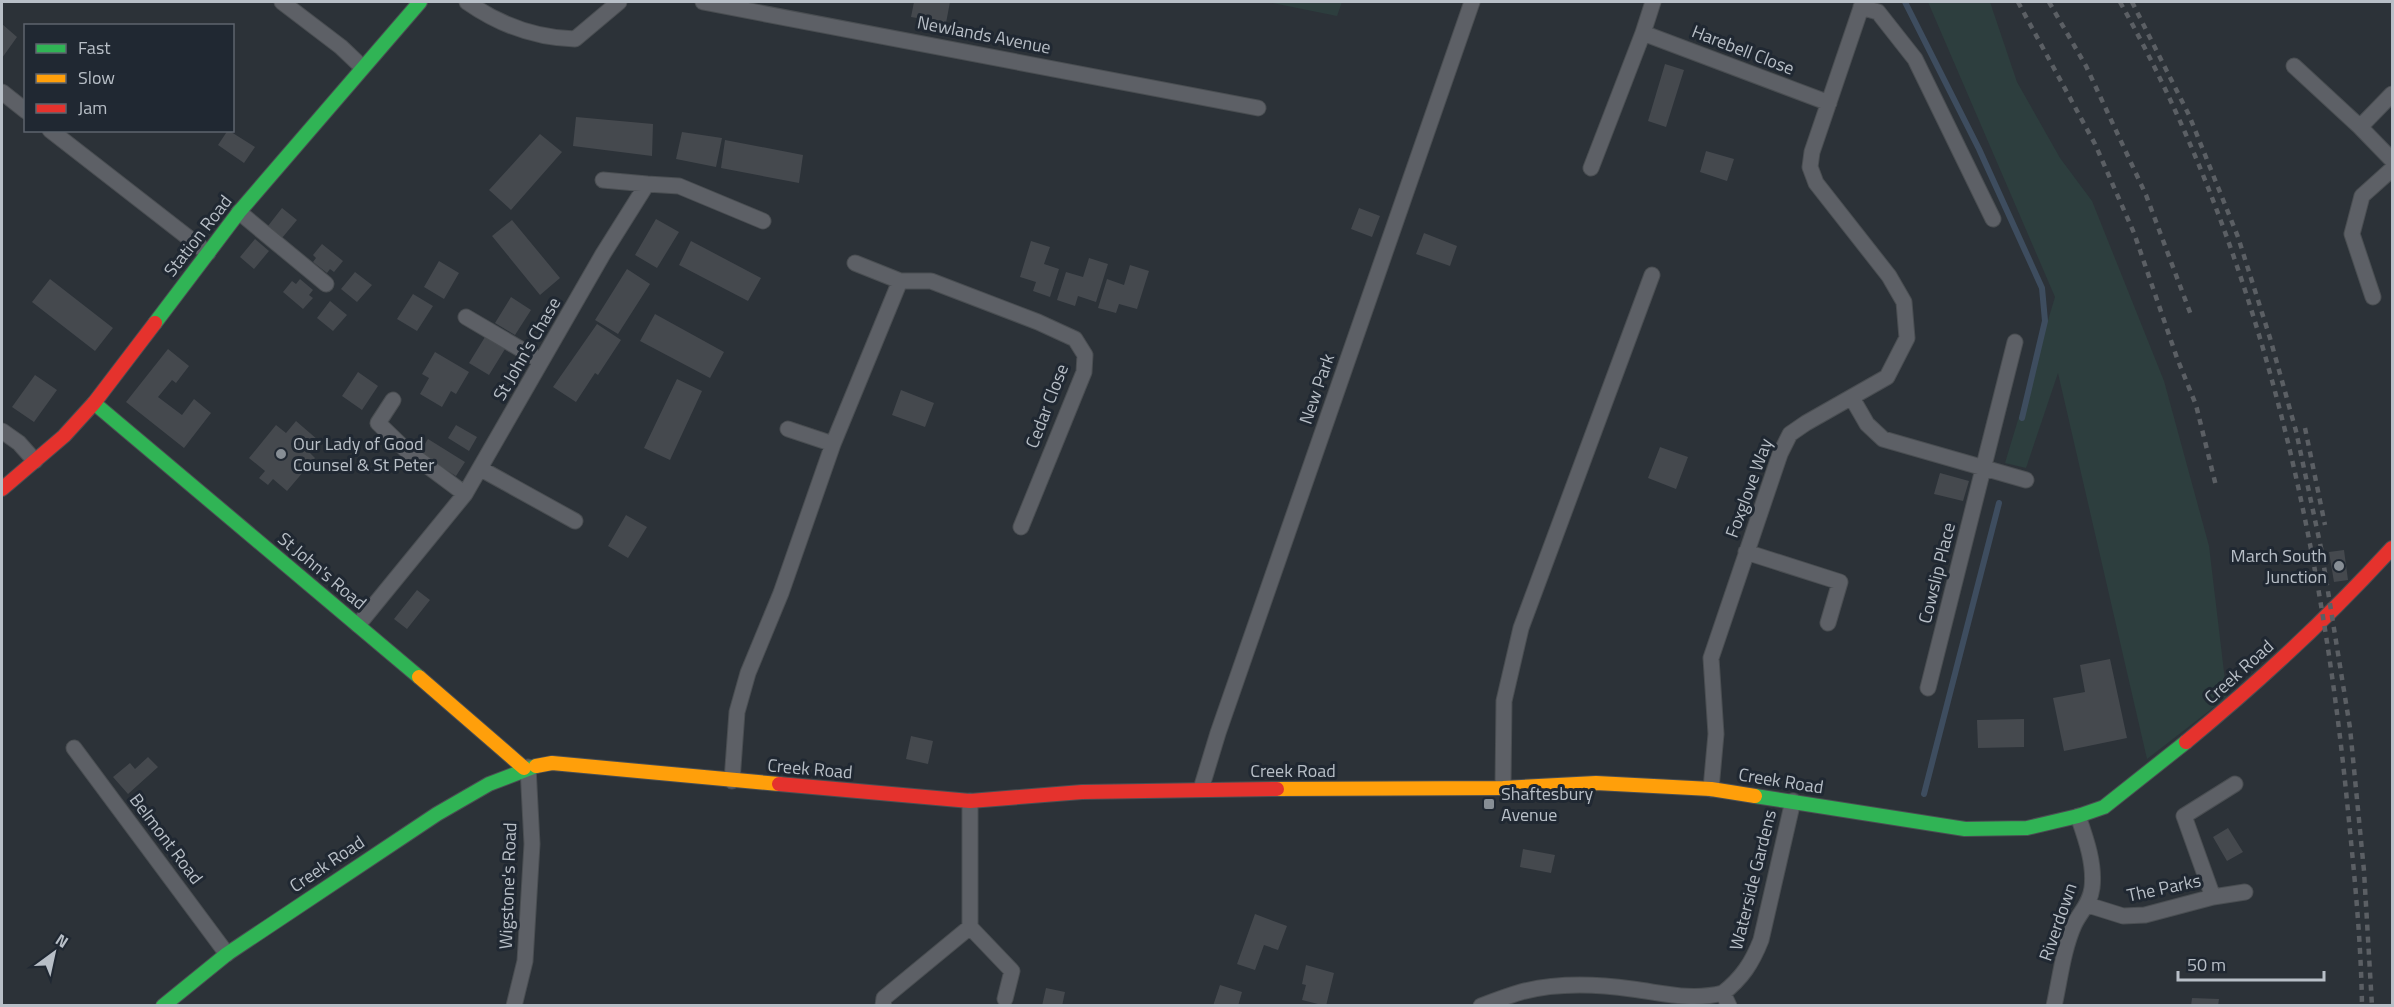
<svg xmlns="http://www.w3.org/2000/svg" width="2394" height="1007" viewBox="0 0 2394 1007" font-family="'Titillium Web',sans-serif">
	<style>
		.green { fill: #2d3e3e }
		.lines { fill: none; stroke-linecap: round; stroke-linejoin: round }
		.stream { stroke: #3e4d5f; stroke-width: 6 }
		.building { fill: #45494e }
		.street-casing { stroke: #4a4e52; stroke-width: 17 }
		.fast-casing { stroke: #4a4e52; stroke-width: 16 }
		.slow-casing { stroke: #4a4e52; stroke-width: 16 }
		.jam-casing { stroke: #4a4e52; stroke-width: 16 }
		.street { stroke: #5d6066; stroke-width: 15 }
		.fast { stroke: #30b455; stroke-width: 14 }
		.slow { stroke: #ff9f0a; stroke-width: 14 }
		.jam { stroke: #e5322d; stroke-width: 14 }
		.rail { stroke: #5b5f64; stroke-width: 4.5; stroke-dasharray: 6 6; stroke-linecap: butt }
		.poi-dot { fill: #878e95; stroke: #202832; stroke-width: 2 }
		.labels { text-anchor: middle; stroke-width: 6; stroke-linejoin: round; paint-order: stroke }
		.street-label { font-size: 18px; fill: #b8bfc7; stroke: #202832 }
		.poi-label { font-size: 18px; fill: #b8bfc7; stroke: #202832; text-anchor: start }
	</style>
	<rect width="100%" height="100%" fill="#2c3238"/>
	<!-- green -->
	<path class="green" d="M1268 2H1342L1337 16Z
		M1928 2H1990L2017 82 2060 158 2092 201 2164 381 2209 546 2227 697 2147 759 2058 373 2026 468 2005 463 2055 297Z"/>
	<g class="lines">
		<!-- stream -->
		<path class="stream" d="M1905 2 1979 149 2042 288 2045 321 2022 418
			M1924 794 1999 503"/>
	</g>
	<!-- building -->
	<path class="building" d="M914 2H950L946 23 911 17Z
		M2 24 17 37 2 58Z
		M1665 64 1684 70 1666 127 1648 121Z
		M576 117 653 124 652 156 573 146Z
		M228 130 255 147 244 163 218 145Z
		M682 132 722 138 716 167 676 159Z
		M540 134 562 152 511 210 489 190Z
		M725 140 803 155 799 183 721 168Z
		M1706 151 1734 159 1727 181 1700 172Z
		M282 208 297 220 282 238 268 226Z
		M1359 208 1380 216 1372 237 1351 229Z
		M656 219 679 232 657 268 635 255Z
		M512 220 560 278 540 295 492 236Z
		M1424 233 1457 246 1450 266 1416 254Z
		M255 239 269 251 254 269 240 257Z
		M691 241 761 278 748 301 679 265Z
		M1031 241 1050 247 1044 264 1059 269 1050 297 1033 291 1036 282 1020 277Z
		M322 244 343 261 334 272 330 269 327 273 313 262 316 258 313 255Z
		M1089 258 1108 264 1096 302 1078 296 1075 306 1057 300 1066 272 1083 277Z
		M439 261 459 273 444 299 424 287Z
		M1130 265 1149 271 1137 309 1119 304 1116 313 1098 308 1107 279 1124 285Z
		M627 269 650 284 618 334 595 320Z
		M355 272 372 285 357 302 341 289Z
		M50 279 113 328 95 351 32 302Z
		M300 279 313 290 309 295 313 298 303 309 283 292 292 281 296 284Z
		M413 294 433 306 417 331 397 319Z
		M511 297 531 310 515 335 495 323Z
		M330 301 347 315 333 331 317 318Z
		M655 314 724 352 710 378 640 341Z
		M597 324 621 340 598 375 595 373 576 402 553 387Z
		M485 337 505 349 489 375 469 363Z
		M168 349 189 366 176 383 172 380 158 397 182 415 194 399 211 413 184 448 126 402Z
		M435 352 469 372 456 394 451 391 442 407 420 394 429 378 422 374Z
		M358 372 378 386 362 410 342 396Z
		M35 375 57 390 34 422 12 407Z
		M677 379 702 391 670 460 644 448Z
		M901 390 934 403 925 427 892 415Z
		M296 421 318 440 308 451 315 458 287 491 273 479 268 485 259 478 265 471 249 458 276 425 286 433Z
		M456 425 477 437 469 451 448 438Z
		M428 439 465 462 456 476 419 453Z
		M1660 447 1688 457 1676 489 1648 478Z
		M1940 473 1969 481 1963 501 1934 494Z
		M626 515 647 527 628 558 608 546Z
		M2344 550 2348 580 2334 582 2329 552Z
		M417 590 430 600 407 629 394 619Z
		M2110 659 2127 738 2064 751 2053 698 2085 692 2080 665Z
		M2024 719V747L1978 748 1977 720Z
		M911 736 933 741 928 764 906 759Z
		M148 757 158 767 128 794 113 777 130 763 135 769Z
		M2228 828 2243 852 2227 861 2213 837Z
		M1523 849 1555 855 1551 873 1520 867Z
		M1255 914 1287 926 1278 950 1264 945 1255 970 1237 964Z
		M1306 965 1334 973 1326 1006 1302 1000 1306 985 1302 984Z
		M1220 985 1242 992 1238 1006H1213Z
		M1046 988 1065 992 1062 1006H1042Z
		M2192 998 2219 999 2218 1006H2191Z"/>
	<g class="lines">
		<defs>
			<path id="street" d="M282 2 341 47 362 67
				M467 2C500 25 534 38 575 39L619 2
				M703 2 1258 108
				M1861 7 1878 12 1915 59 1993 219
				M1643 33 1829 103
				M2294 66 2360 127 2392 94
				M2 92 26 111
				M2360 127 2392 160
				M50 130 208 253
				M1591 168 1643 33 1653 2
				M603 180 647 184
				M239 212 326 284
				M855 263 900 281
				M2373 297 2352 234 2362 196 2392 169
				M466 317 541 361
				M1852 398 1867 424 1883 439 2026 480
				M393 400 378 423 406 450 465 494
				M788 429 833 444
				M2 431 19 443 35 461
				M481 469 575 521
				M1746 552 1840 582 1828 623
				M358 625 465 494 603 254 647 184 679 186 763 221
				M1928 688 2015 342
				M74 748 227 954
				M732 781 737 712 748 673 781 593 833 444 900 281H931L1038 322 1075 339 1085 355 1084 372 1021 527
				M1503 788 1504 701 1521 628 1652 275
				M1201 789 1218 733 1472 2
				M1711 789 1716 734 1711 658 1780 454 1790 434 1806 423 1887 377 1907 338 1904 302 1889 276 1816 183 1810 167 1812 152 1863 2
				M2213 897 2245 892
				M2088 905 2123 916 2145 915 2213 897 2184 816 2235 784
				M970 927 1012 971 1005 999
				M514 1006 525 961 532 844 528 767
				M883 1006 884 998 970 927V801
				M1481 1006C1494 1001 1507 996 1521 992 1555 983 1597 984 1632 989 1664 993 1691 1001 1723 993
				M1729 1006 1723 993C1742 978 1752 963 1761 940L1793 801
				M2054 1006C2060 979 2063 950 2074 925 2080 912 2090 904 2092 888 2095 864 2086 839 2078 816"/>
			<path id="fast" d="M155 323 239 212 420 2
				M94 403 419 677
				M1755 796 1965 829 2027 828 2078 816 2104 807 2186 742
				M163 1006 227 954 437 814 489 784 536 766"/>
			<path id="slow" d="M419 677 524 768
				M536 766 552 763 779 784
				M1277 789 1503 788 1596 783 1711 789 1755 796"/>
			<path id="jam" d="M2 489 64 436 94 403 155 323
				M2186 742C2259 682 2328 618 2392 548
				M779 784 970 801 1082 792 1277 789"/>
		</defs>
		<!-- street casing -->
		<use href="#street" class="street-casing"/>
		<!-- fast casing -->
		<use href="#fast" class="fast-casing"/>
		<!-- slow casing -->
		<use href="#slow" class="slow-casing"/>
		<!-- jam casing -->
		<use href="#jam" class="jam-casing"/>
		<!-- street -->
		<use href="#street" class="street"/>
		<!-- fast -->
		<use href="#fast" class="fast"/>
		<!-- slow -->
		<use href="#slow" class="slow"/>
		<!-- jam -->
		<use href="#jam" class="jam"/>
		<!-- rail -->
		<path class="rail" d="M2018 2 2095 144 2134 233 2177 358 2196 405 2216 486
			M2049 2 2086 66 2146 195 2191 315
			M2120 2C2255 242 2318 519 2346 791 2353 862 2361 934 2362 1006
			M2132 2 2189 115 2238 237 2270 338 2296 431 2321 548 2350 728 2364 871 2372 1006
			M2305 428 2325 525"/>
	</g>
	<!-- markers -->
	<g class="poi-dot">
		<circle cx="281" cy="454" r="6"/>
		<circle cx="2339" cy="566" r="6"/>
		<rect x="1483" y="798" width="12" height="12" rx="3"/>
	</g>
	<g class="labels">
		<!-- street labels -->
		<g class="street-label">
			<text transform="translate(984 35) rotate(11)" y="6">Newlands Avenue</text>
			<text transform="translate(1743 50) rotate(21)" y="6">Harebell Close</text>
			<text transform="translate(198 236) rotate(-52)" y="6">Station Road</text>
			<text transform="translate(527 349) rotate(-60)" y="6">St John's Chase</text>
			<text transform="translate(1317 389) rotate(-71)" y="6">New Park</text>
			<text transform="translate(1047 406) rotate(-69)" y="6">Cedar Close</text>
			<text transform="translate(1749 488) rotate(-70)" y="6">Foxglove Way</text>
			<text transform="translate(322 571) rotate(40)" y="6">St John's Road</text>
			<text transform="translate(1937 573) rotate(-76)" y="6">Cowslip Place</text>
			<text transform="translate(2239 672) rotate(-42)" y="6">Creek Road</text>
			<text transform="translate(810 769) rotate(5)" y="6">Creek Road</text>
			<text x="1293" y="777">Creek Road</text>
			<text transform="translate(1781 781) rotate(9)" y="6">Creek Road</text>
			<text transform="translate(166 839) rotate(53)" y="6">Belmont Road</text>
			<text transform="translate(327 864) rotate(-34)" y="6">Creek Road</text>
			<text transform="translate(1753 880) rotate(-76)" y="6">Waterside Gardens</text>
			<text transform="translate(508 886) rotate(-88)" y="6">Wigstone's Road</text>
			<text transform="translate(2164 888) rotate(-12)" y="6">The Parks</text>
			<text transform="translate(2058 922) rotate(-71)" y="6">Riverdown</text>
		</g>
		<!-- poi labels -->
		<g class="poi-label">
			<text x="293" y="450">Our Lady of Good<tspan x="293" dy="21">Counsel &amp; St Peter</tspan></text>
			<text x="2327" y="562" text-anchor="end">March South<tspan x="2327" dy="21">Junction</tspan></text>
			<text x="1501" y="800">Shaftesbury<tspan x="1501" dy="21">Avenue</tspan></text>
		</g>
	</g>
	<!-- border -->
	<rect width="2394" height="1007" fill="none" stroke="#b8bfc7" stroke-width="6"/>
	<!-- legend -->
	<rect x="24" y="24" width="210" height="108" fill="#202832" stroke="#5d646e" stroke-width="1.5"/>
	<rect x="36" y="44" width="30" height="9" fill="#30b455" stroke="#5d646e" stroke-width="1.5"/>
	<text x="78" y="54" font-size="18" fill="#b8bfc7">Fast</text>
	<rect x="36" y="74" width="30" height="9" fill="#ff9f0a" stroke="#5d646e" stroke-width="1.5"/>
	<text x="78" y="84" font-size="18" fill="#b8bfc7">Slow</text>
	<rect x="36" y="104" width="30" height="9" fill="#e5322d" stroke="#5d646e" stroke-width="1.5"/>
	<text x="78" y="114" font-size="18" fill="#b8bfc7">Jam</text>
	<!-- north arrow -->
	<g transform="translate(54 953) rotate(33)" stroke="#202832" stroke-width="4.5" paint-order="stroke">
	<path d="M0-4.5L10 22L0 15L-10 22Z" fill="#b8bfc7"/>
	<text y="-9" font-size="16" font-weight="bold" text-anchor="middle" fill="#b8bfc7">N</text>
	</g>
	<!-- scale -->
	<path d="M2178 971v9h146v-9" fill="none" stroke="#b8bfc7" stroke-width="3"/>
	<text x="2187" y="971" font-size="18" fill="#b8bfc7" stroke="#202832" stroke-width="4.5" paint-order="stroke">50 m</text>
</svg>
